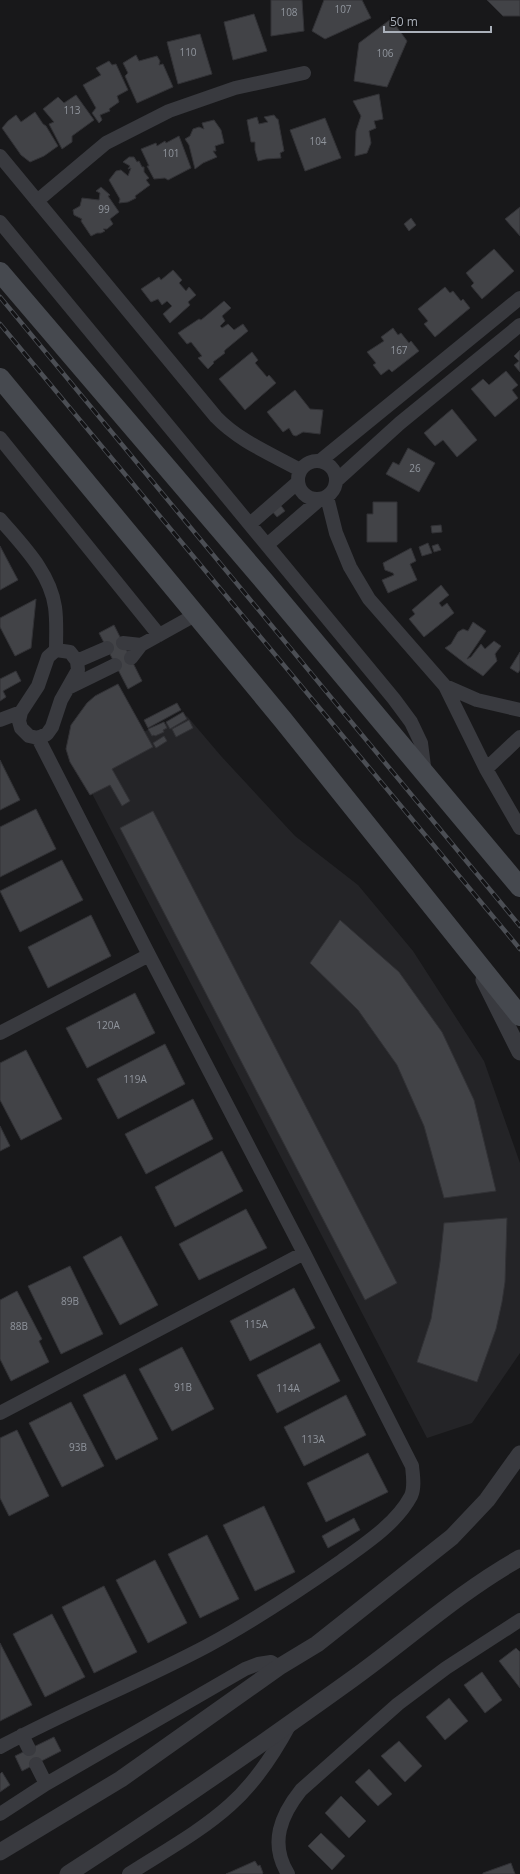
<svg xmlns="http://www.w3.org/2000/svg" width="520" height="1874" viewBox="0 0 520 1874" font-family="'Open Sans',sans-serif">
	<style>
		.built { fill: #242427 }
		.building { fill: #424347; stroke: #323236 }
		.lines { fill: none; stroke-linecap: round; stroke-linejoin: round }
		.minor { stroke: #393a3f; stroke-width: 14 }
		.tertiary { stroke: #393a3f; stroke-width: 17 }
		.secondary { stroke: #46494f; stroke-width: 20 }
		.rail-casing { stroke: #4b4e54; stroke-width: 4.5 }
		.rail { stroke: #131315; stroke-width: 3; stroke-dasharray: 9; stroke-linecap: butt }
		.labels { text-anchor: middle; stroke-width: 3; stroke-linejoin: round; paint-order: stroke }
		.number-label { font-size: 10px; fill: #90959d }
	</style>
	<rect width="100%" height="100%" fill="#18181a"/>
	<!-- built -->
	<path class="built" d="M187 716 221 756 295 836 358 885 413 951 484 1061 520 1163V1353L472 1423 427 1438 73 757Z"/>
	<!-- building -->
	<path class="building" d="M271 0H302L304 31 271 36Z
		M324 0H362L371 18 325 39 312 31Z
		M487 0H520V16H503Z
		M254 14 267 51 233 60 224 22Z
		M391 19 407 41 387 87 354 81 359 43Z
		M200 34 212 74 178 84 167 42Z
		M136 55 139 61 157 56 160 61 159 65 163 64 173 87 137 103 125 76 128 73 123 63Z
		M109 61 112 65 116 64 128 90 117 96 119 102 109 109 110 111 100 115 102 120 99 123 92 113 96 108 83 85 101 75 96 68Z
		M379 94 383 119 374 121 376 128 369 131 371 143 367 153 355 156 356 131 361 116 353 101Z
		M76 95 94 120 72 136V142L62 149 49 124 54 122 43 109 58 97 64 103Z
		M35 112 43 124 46 126 58 146 44 156 30 162 21 155 2 128 8 121 16 115 21 122Z
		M274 115 277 119H278L284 151 280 153 281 158 266 159 258 161 255 150V142H251L247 120 257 117 259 124 268 122 264 117Z
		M325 118 341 158 305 171 290 130Z
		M214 120 221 130 224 143 215 146 216 151H213L217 157 203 163 195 169 189 145 185 139 190 136 193 129 199 127 204 129 202 123Z
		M179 136 191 168 168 180 165 178 154 179 147 166H149L141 149 156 143 157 146 165 141 166 143Z
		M129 157H134L137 162 139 161 142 167H144V172L149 178 146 180 150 185 135 196 136 198 128 202 119 203 120 199 109 180 116 171 121 170 128 176 131 168 128 169 130 166 123 162Z
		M101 187 110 195 108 196 119 212 110 219 113 224 107 229H103L105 231 101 233H97L91 236 81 221 82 219 74 215 73 210 80 206 82 198 99 200 100 193 96 191Z
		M520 207V236L505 219Z
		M411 218 416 225 409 231 404 224Z
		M494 249 514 271 482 299 471 286 474 283 466 273Z
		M173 270 182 280 179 283 186 291 189 287 196 295 188 302 190 305 170 323 163 314 172 306 167 301 162 305 158 299 151 302 141 289 159 277 161 280Z
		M445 287 450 293 453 291 461 301 463 299 470 308 435 337 424 324 428 321 418 309Z
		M224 301 231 308 222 316 225 321 220 326 222 328 228 324 234 330 243 324 248 331 225 350 224 352 225 353 213 362 214 363 208 369 198 358 202 356 191 342 187 344 178 333 199 319 201 320Z
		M393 328 398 335 401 333 409 343 411 341 419 351 392 372 389 369 381 375 373 365 376 363 367 352 384 341 381 337Z
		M520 350V372L514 365 519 361 514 356Z
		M252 352 258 360 255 363 267 377 269 375 276 383 245 410 219 379Z
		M506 371 518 385 512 390 518 398 495 417 471 389 483 379 489 385Z
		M295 390 310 409 323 410 320 434 303 432 296 436 293 435 289 428 283 432 267 412Z
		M452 409 477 440 457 457 443 440 435 446 424 433Z
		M408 448 435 463 419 492 386 474 393 462 399 465Z
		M373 502H397V542H367V514H373Z
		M279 503 285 511 277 517 271 510Z
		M441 525 442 532 432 533 431 526Z
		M428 543 432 553 422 556 419 547Z
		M438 544 441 550 434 552 432 546Z
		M0 546 18 580 0 590Z
		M411 548 416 561 410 564 417 580 388 593 382 580 394 575 393 573 385 570 383 563Z
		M441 585 449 595 439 603 442 607 447 603 454 613 424 637 409 619 415 614 412 610Z
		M36 599 31 648 15 656 0 627V618Z
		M473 622 486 631 467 659 471 657 481 644 485 649 494 641 501 646 495 654 497 661 483 676 467 665 445 648 451 644 458 632 463 629 468 631Z
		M114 625 142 681 128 689 99 633Z
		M520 652V670L518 673 510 668Z
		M16 671 21 681 3 691 6 697 0 701V679Z
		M118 684 153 747 112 769 130 801 122 806 110 785 90 795 70 762 66 749 71 725 87 703 95 696Z
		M177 703 181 710 148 728 144 720Z
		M183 712 187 719 170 729 166 722Z
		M189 720 193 728 176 737 172 729Z
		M164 722 167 728 163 730 164 732 155 736 154 735 152 736 148 729Z
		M164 736 167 741 156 748 153 743Z
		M0 760 20 800 0 810Z
		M36 809 56 849 0 877V827Z
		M153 811 397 1283 365 1300 120 828Z
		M62 860 83 900 20 932 0 891Z
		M91 915 111 956 48 988 28 947Z
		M340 920 399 972 442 1032 474 1100 496 1191 444 1198 424 1126 397 1065 358 1010 310 963Z
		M135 993 155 1033 87 1068 66 1028Z
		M165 1044 185 1084 118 1119 97 1079Z
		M26 1050 62 1119 21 1140 0 1100V1063Z
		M193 1099 213 1139 146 1174 125 1134Z
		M0 1126 10 1146 0 1151Z
		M222 1151 243 1191 175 1227 155 1187Z
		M246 1209 267 1248 199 1280 179 1244Z
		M507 1218 505 1282 502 1302 496 1329 477 1382 417 1362 431 1319 440 1262 444 1223Z
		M121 1236 158 1305 120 1325 83 1257Z
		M70 1266 103 1334 61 1354 28 1286Z
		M294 1288 315 1328 250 1361 230 1321Z
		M17 1291 42 1339 39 1341 49 1362 11 1381 0 1359V1300Z
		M320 1343 340 1381 277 1413 257 1375Z
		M182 1347 214 1409 172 1431 139 1369Z
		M125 1374 158 1439 116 1460 83 1395Z
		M346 1395 366 1435 304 1466 284 1427Z
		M71 1402 104 1466 62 1487 29 1423Z
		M17 1430 49 1496 9 1516 0 1498V1438Z
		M368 1453 388 1492 326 1522 307 1483Z
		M264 1506 295 1572 255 1591 223 1525Z
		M354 1518 360 1530 328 1548 322 1536Z
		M207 1535 239 1599 200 1618 168 1554Z
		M155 1560 187 1623 148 1643 116 1580Z
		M104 1586 137 1652 94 1673 62 1607Z
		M52 1614 85 1677 45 1697 13 1634Z
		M0 1643 32 1705 0 1721Z
		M516 1648 520 1652V1688L499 1661Z
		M482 1672 502 1700 485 1713 464 1685Z
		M449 1698 468 1721 445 1740 426 1717Z
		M54 1737 61 1751 22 1771 15 1756Z
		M399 1741 422 1766 405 1782 381 1756Z
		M369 1769 392 1794 378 1806 355 1782Z
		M2 1772 10 1785 0 1792V1774Z
		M341 1796 366 1821 349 1838 325 1813Z
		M321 1833 345 1856 332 1870 308 1846Z
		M255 1861 258 1866 260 1865 263 1873 262 1874H226Z
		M511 1863 515 1874H483V1873Z"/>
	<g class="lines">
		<!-- minor -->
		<path class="minor" d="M0 156 216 417C239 441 271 454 300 470
			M37 201 106 143 169 111 235 88 304 73
			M0 222 394 699 411 722 421 743 425 774
			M0 438 159 635
			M298 480a19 19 0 1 1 38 0a19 19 0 1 1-38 0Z
			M320 461 520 298
			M336 481 400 423 520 325
			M327 497 336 533 350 567 369 599 445 686 486 769 520 828
			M0 519C22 545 50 572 55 607 57 621 56 636 56 650
			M250 524 297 483
			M267 545 319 500
			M123 643 141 645
			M56 650 70 652 77 661 78 670 61 700 52 727 47 734 38 738 29 736 21 728 19 721 21 712 38 686 48 657Z
			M131 658 141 645 195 615
			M77 661 107 648
			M445 686 477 700 520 710
			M68 688 115 665
			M0 720 21 712
			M486 769 520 737
			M0 1033 149 955
			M0 1413 304 1253
			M22 1735 29 1749
			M0 1747C67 1711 139 1682 207 1646 253 1621 297 1592 340 1562 365 1544 396 1524 411 1496 415 1487 413 1476 412 1466L304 1253 149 955 38 738
			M36 1764 46 1784
			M0 1814 46 1784 245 1669 258 1664 271 1662 279 1667
			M129 1874C163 1852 200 1832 230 1805 256 1782 274 1754 290 1724
			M288 1874C269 1843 281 1815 301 1790L398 1704 446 1668 520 1620"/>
		<!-- tertiary -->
		<path class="tertiary" d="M484 980 520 1052
			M0 1852 121 1779 279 1667 317 1644 452 1537 487 1500 520 1454
			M68 1874C164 1812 258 1747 351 1680 407 1640 459 1592 520 1558"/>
		<!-- secondary -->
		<path class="secondary" d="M0 272 264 581 520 887
			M0 378 283 720 520 1016"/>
		<defs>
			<path id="rail" d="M0 297 520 926
				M0 324 520 949"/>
		</defs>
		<!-- rail casing -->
		<use href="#rail" class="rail-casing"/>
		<!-- rail -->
		<use href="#rail" class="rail"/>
	</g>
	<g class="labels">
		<!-- number labels -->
		<g class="number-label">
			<text x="343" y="13">107</text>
			<text x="289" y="16">108</text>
			<text x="188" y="56">110</text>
			<text x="385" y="57">106</text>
			<text x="72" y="114">113</text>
			<text x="318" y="145">104</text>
			<text x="171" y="157">101</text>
			<text x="104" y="213">99</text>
			<text x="399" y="354">167</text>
			<text x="415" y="472">26</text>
			<text x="108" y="1029">120A</text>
			<text x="135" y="1083">119A</text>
			<text x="70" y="1305">89B</text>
			<text x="256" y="1328">115A</text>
			<text x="19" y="1330">88B</text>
			<text x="183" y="1391">91B</text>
			<text x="288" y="1392">114A</text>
			<text x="313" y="1443">113A</text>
			<text x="78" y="1451">93B</text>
		</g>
	</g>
	<!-- scale -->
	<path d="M384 26v6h107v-6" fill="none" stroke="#aab0ba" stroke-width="2"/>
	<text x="390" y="26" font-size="12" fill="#aab0ba" stroke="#131315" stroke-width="3" paint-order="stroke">50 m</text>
</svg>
